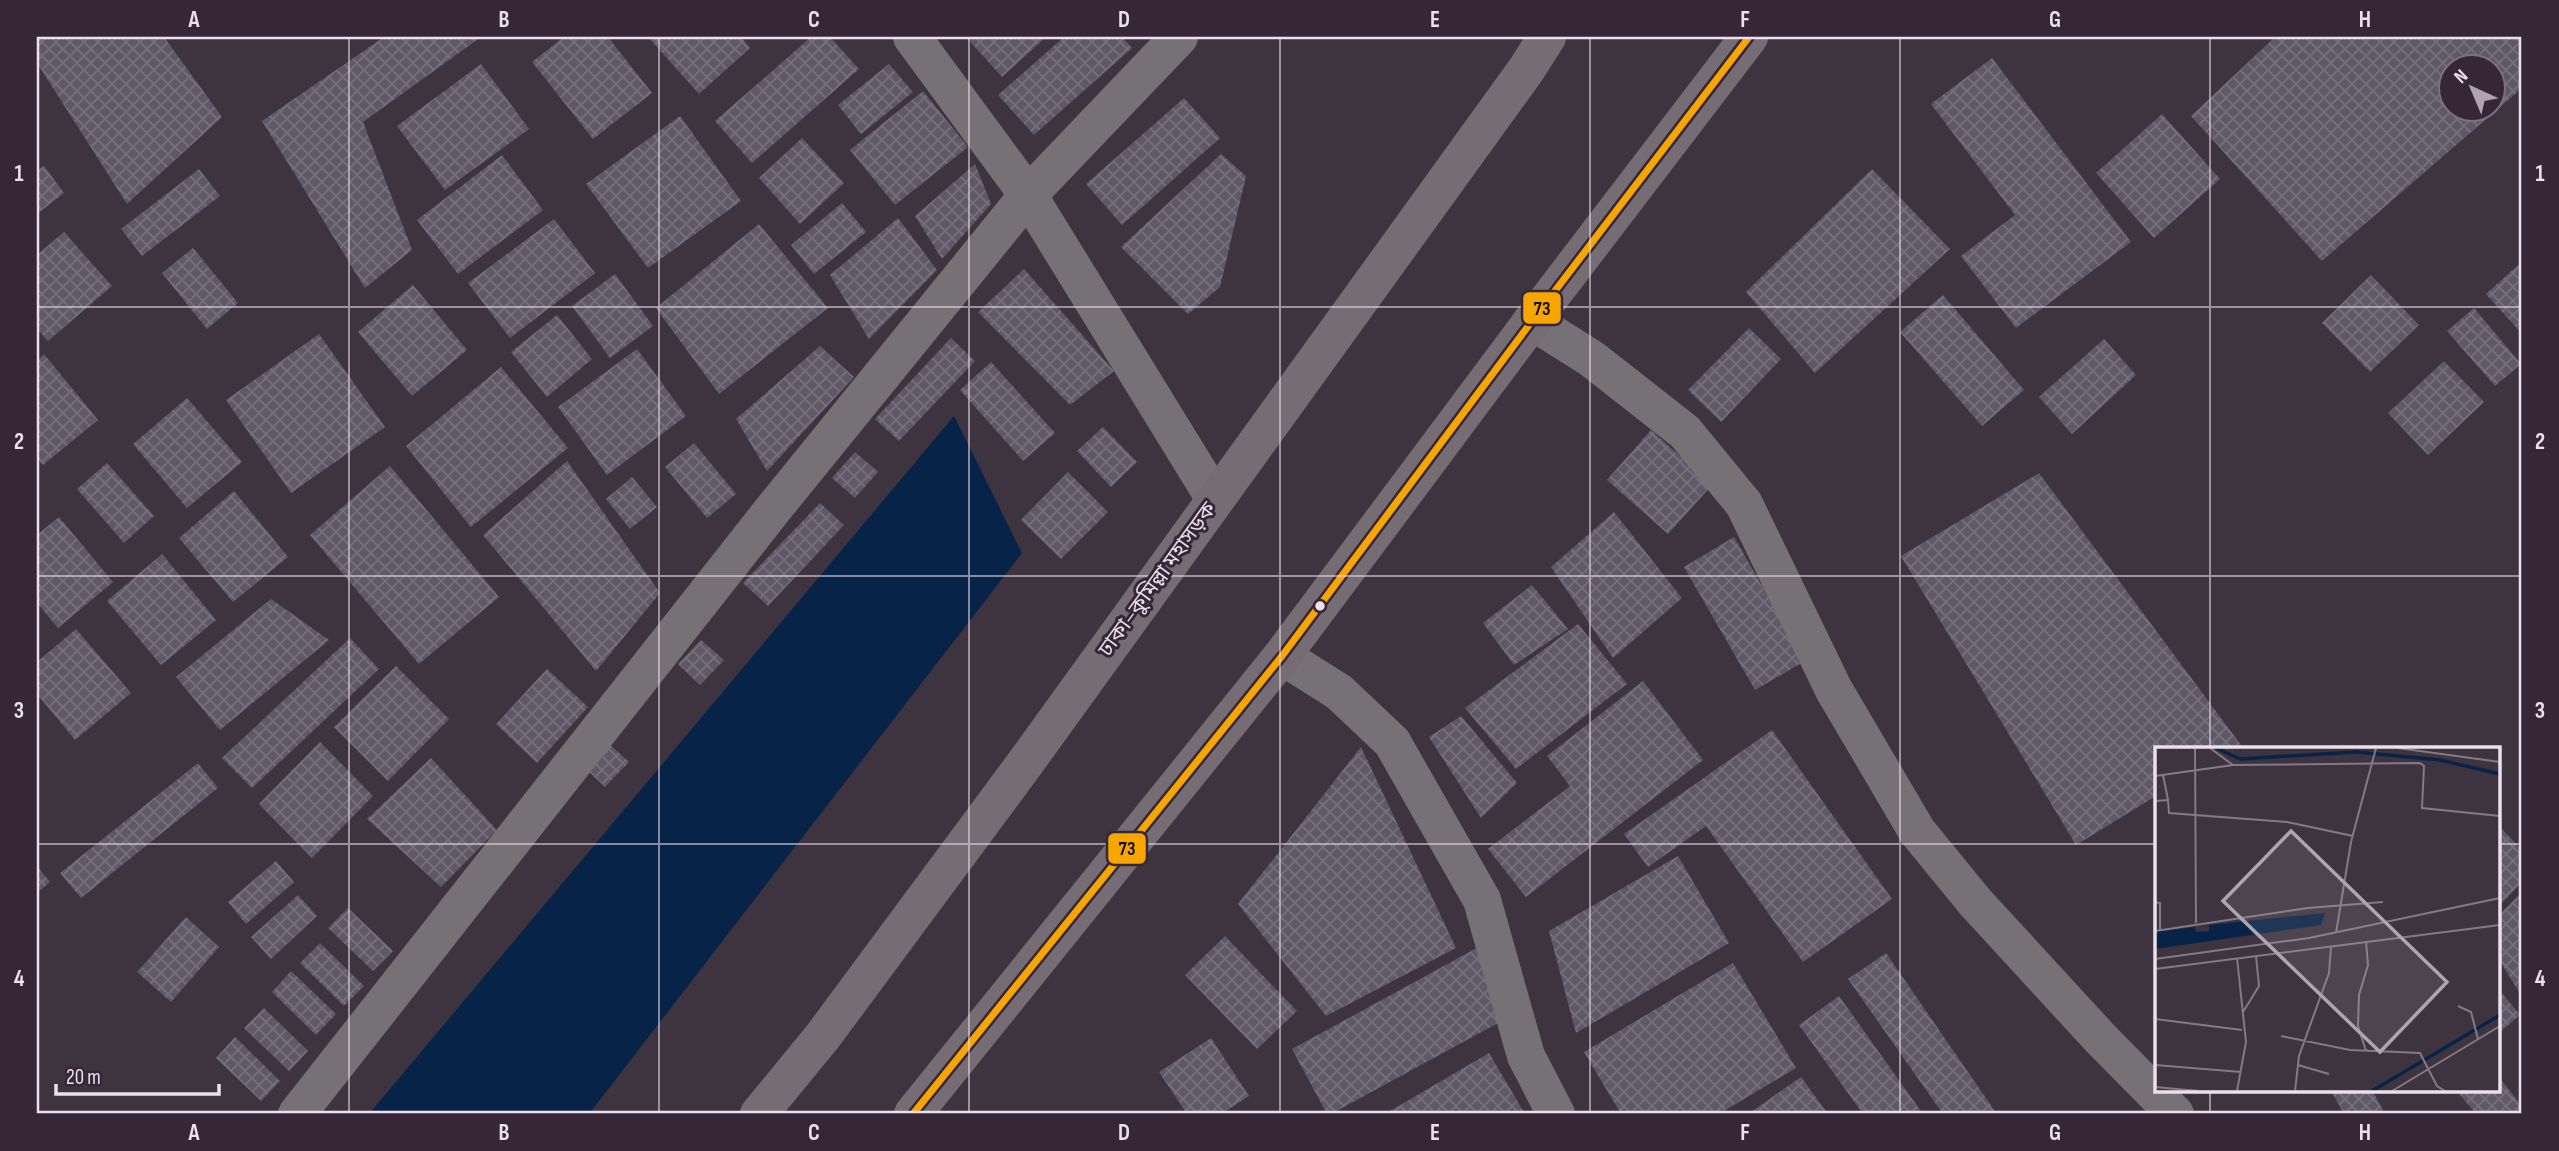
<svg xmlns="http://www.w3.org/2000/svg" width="2559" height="1151" viewBox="0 0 2559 1151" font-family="'Sofia Sans Condensed','Noto Sans Bengali',sans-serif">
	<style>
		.water { fill: #072448 }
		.building { fill: url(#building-cross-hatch); fill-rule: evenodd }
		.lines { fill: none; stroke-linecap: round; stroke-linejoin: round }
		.minor { stroke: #767174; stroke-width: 38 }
		.highway { stroke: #756d73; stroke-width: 38 }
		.bus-1-casing { stroke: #372638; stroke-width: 12 }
		.bus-1 { stroke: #f7a600; stroke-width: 7 }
		.grid { fill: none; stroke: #ece0ec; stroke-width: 2; stroke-opacity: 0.55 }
		.bus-dot { fill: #ece0ec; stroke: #372638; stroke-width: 2.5 }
		.labels { text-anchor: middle; stroke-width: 6; stroke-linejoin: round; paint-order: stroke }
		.street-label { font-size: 21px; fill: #ece0ec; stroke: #372638 }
		.inset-river { fill: none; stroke: #072448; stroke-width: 3.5 }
		.inset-road { fill: none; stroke: #847984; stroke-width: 2 }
		.view { fill: #afa4af; fill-opacity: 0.15; stroke: #afa4af; stroke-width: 3.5 }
		.inset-edge { fill: none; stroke: #ece0ec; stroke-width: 3.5 }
		.line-badge { stroke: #372638; stroke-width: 2.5 }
		.pale-badge-label { font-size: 19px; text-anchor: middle; font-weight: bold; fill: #111 }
		.neatline { fill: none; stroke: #ece0ec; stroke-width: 2.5 }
		.grid-label { font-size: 23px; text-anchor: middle; font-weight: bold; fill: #ece0ec }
	</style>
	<defs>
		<pattern id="building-cross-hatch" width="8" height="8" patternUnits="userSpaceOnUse" patternTransform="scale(1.75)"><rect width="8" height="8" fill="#5e5867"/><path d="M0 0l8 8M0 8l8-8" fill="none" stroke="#75707d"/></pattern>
	</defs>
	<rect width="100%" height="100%" fill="#3e343f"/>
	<!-- water -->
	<path class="water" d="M954 416 1022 553 589 1114H369Z"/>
	<!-- building -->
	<path class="building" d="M37 37H164L222 117 127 204 37 63Z
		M384 37H481L363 122 412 250 365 288 262 121Z
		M564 37H608L652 93 593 139 532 62Z
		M648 37H741L750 48 699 94Z
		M811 37H830L859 69 752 163 715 121Z
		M966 37H1046L1002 77Z
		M1064 37H1122L1132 48 1034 135 998 95Z
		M2275 37H2522V88L2322 261 2191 116ZM2450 66H2492V108H2450Z
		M1992 58 2131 242 2016 328 1961 256 2015 215 1931 104Z
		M481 64 529 129 445 190 397 126Z
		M889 64 913 92 861 134 838 105Z
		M923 91 968 147 895 205 850 150Z
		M1184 98 1220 138 1122 225 1086 184Z
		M2162 114 2220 179 2154 238 2096 173Z
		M680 116 741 201 648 268 586 184Z
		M802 138 844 183 800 224 759 178Z
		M1221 154 1246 176 1220 287 1188 314 1121 247Z
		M502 155 543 210 458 274 417 220Z
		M975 164 991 204 942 259 915 216Z
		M44 166 64 193 37 214V171Z
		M199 169 220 196 142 256 121 229Z
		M1872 169 1950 249 1815 373 1746 292Z
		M842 203 866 232 814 274 791 245Z
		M898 218 937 270 869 339 830 275Z
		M554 219 595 273 510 338 468 283Z
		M759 224 828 308 719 394 656 308Z
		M64 232 112 286 48 341 37 329V255Z
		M193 248 238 303 207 329 162 273Z
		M2518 265 2522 269V334L2486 294Z
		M1024 269 1114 371 1070 405 978 312Z
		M615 274 653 326 610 358 572 306Z
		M2371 275 2419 325 2370 372 2322 323Z
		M413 285 467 350 412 396 358 332Z
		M1943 295 2024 390 1982 426 1900 332Z
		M2474 308 2521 364 2495 386 2447 331Z
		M557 315 592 359 547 397 511 352Z
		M1749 328 1781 359 1721 422 1688 390Z
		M319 334 385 427 291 493 226 400Z
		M951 338 975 361 899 441 875 419Z
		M2104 339 2136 375 2072 434 2039 397Z
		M820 346 854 377 767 471 736 419Z
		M637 349 686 416 607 475 558 407Z
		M44 354 98 420 43 465 37 458V361Z
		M2444 361 2484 402 2428 455 2388 413Z
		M991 362 1055 433 1023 461 960 390Z
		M501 367 568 448 471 527 406 446Z
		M187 398 242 462 187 508 133 444Z
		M1103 427 1137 462 1111 487 1077 451Z
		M1651 430 1712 485 1668 534 1607 480Z
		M694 443 736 494 707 518 665 467Z
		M855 452 878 472 855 498 832 478Z
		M567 461 660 593 596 671 483 535Z
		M107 463 154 516 124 543 77 489Z
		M390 466 499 597 419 664 310 535Z
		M1068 472 1108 512 1061 559 1021 520Z
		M2039 473 2241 745 2234 748H2156V796L2076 845 1901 556Z
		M632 477 657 507 630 529 606 499Z
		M234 491 288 557 233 602 179 538Z
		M820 503 844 525 768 606 743 583Z
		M1614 512 1682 598 1613 658 1551 567Z
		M59 517 113 582 58 628 37 603V535Z
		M1734 537 1805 661 1755 690 1684 567Z
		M162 554 216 620 161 665 107 601Z
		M1532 585 1568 629 1514 665 1483 623Z
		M271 599 329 640 220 730 176 677Z
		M1578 624 1627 684 1516 769 1465 708Z
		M76 629 131 693 75 740 37 694V662Z
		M350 638 379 669 252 788 222 758Z
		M701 640 724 660 700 685 678 664Z
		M396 666 449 719 388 781 334 727Z
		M547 669 588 707 537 763 496 724Z
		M1643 681 1703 760 1526 897 1488 849 1570 786 1547 756Z
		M1461 716 1517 783 1481 818 1429 737Z
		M1772 730 1892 899 1803 962 1706 826 1648 867 1624 834Z
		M606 741 629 762 605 787 583 766Z
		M320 742 373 796 312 858 259 804Z
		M1361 747 1456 948 1326 1016 1238 904Z
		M431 758 497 830 441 887 367 819Z
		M198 763 218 788 81 898 60 873Z
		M2498 825 2522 850V882L2498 907Z
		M1678 856 1729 943 1576 1033 1549 931Z
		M276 861 294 882 246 924 228 902Z
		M37 866 50 882 37 893Z
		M2522 892V988L2519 992 2498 958V916Z
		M298 895 317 916 271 959 251 937Z
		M348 908 393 951 373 971 328 928Z
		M186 917 219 947 171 1002 137 972Z
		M1225 936 1297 1011 1257 1049 1185 975Z
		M1495 938 1531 1005 1331 1114H1327L1292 1049Z
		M320 943 364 986 344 1006 300 963Z
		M1886 953 1997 1114H1943L1848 979Z
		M1733 963 1796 1068 1719 1114H1621L1584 1052Z
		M291 971 336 1014 316 1035 272 992Z
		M2498 988 2520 1015 2499 1033 2498 1032Z
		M1839 996 1923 1114H1863L1799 1025Z
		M264 1008 308 1051 289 1071 244 1028Z
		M235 1037 280 1081 261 1101 216 1058Z
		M1211 1038 1249 1096 1221 1114H1187L1159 1072Z
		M1489 1053 1525 1114H1385Z
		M2498 1076 2522 1106V1114H2476L2456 1090H2498Z
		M1801 1077 1828 1114H1748Z
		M2334 1090H2372L2385 1114H2344L2331 1091Z"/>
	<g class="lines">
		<!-- minor -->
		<path class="minor" d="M912 37 1028 195 1215 499
			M1532 321 1592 359 1685 432 1744 504 1834 690 1917 831 1975 902 2100 1038 2175 1114
			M1282 656 1339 692 1392 742 1482 900 1526 1056 1556 1114
			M297 1114 774 508 1028 195 1179 37"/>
		<!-- highway -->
		<path class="highway" d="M759 1114 823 1036 1026 762 1526 70 1547 37
			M913 1114 1282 656 1532 321 1749 37"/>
		<defs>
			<path id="bus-1" d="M913 1114 1282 656 1532 321 1749 37"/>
		</defs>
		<!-- bus-1 casing -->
		<use href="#bus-1" class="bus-1-casing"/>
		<!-- bus-1 -->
		<use href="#bus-1" class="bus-1"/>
	</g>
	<!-- grid -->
	<path class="grid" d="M349 37V1114M659 37V1114M969 37V1114M1280 37V1114M1590 37V1114M1900 37V1114M2210 37V748M37 307H2522M37 576H2522M37 844H2156M2498 844H2522M2210 1090V1114"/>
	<!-- markers -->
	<circle class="bus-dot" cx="1320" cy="606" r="6"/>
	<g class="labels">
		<!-- street labels -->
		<g class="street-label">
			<text transform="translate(1157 579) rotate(-54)" y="7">ঢাকা–কুমিল্লা মহাসড়ক</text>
		</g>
	</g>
	<!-- overview -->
	<g transform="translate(2155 747)">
		<rect width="345" height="345" fill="#3e343f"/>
		<path d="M170 166 166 178 0 202V185L40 180 41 185 54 184V178Z" fill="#072448"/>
		<path class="inset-river" d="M61 1 85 12 201 5 285 13 345 27M217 344 345 268"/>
		<path class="inset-road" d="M40 1 41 176M55 1 78 18 265 16 269 19 267 61 345 69M243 1 345 15M8 28 13 53M0 29 78 18M0 54 13 53 14 66 132 75 198 89M0 155 5 156V183M0 184 153 161 228 155M181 186 196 95 221 1M211 194 213 218 204 248 203 279 211 304M82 211 91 295 82 344M0 212 154 191 345 151M0 222 345 178M303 259 316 265 323 292M88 265 104 239 101 209M0 272 87 283M126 289 195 303 265 306 282 339 290 344M0 318 86 325M143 318 174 327M0 340 44 344M140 344 144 309 174 226 176 200M237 344 345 279"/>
		<path class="view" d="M136 84 292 235 225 305 68 154Z"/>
		<rect width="345" height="345" class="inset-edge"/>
	</g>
	<g class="line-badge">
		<rect x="1522" y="291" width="40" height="34" rx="7" fill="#f7a600"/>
		<rect x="1107" y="832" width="40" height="33" rx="7" fill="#f7a600"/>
	</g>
	<g class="pale-badge-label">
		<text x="1542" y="315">73</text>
		<text x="1127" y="855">73</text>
	</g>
	<!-- border -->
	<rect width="2559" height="1151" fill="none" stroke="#372638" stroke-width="77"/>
	<!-- north arrow -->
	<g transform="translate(2472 88) rotate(316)"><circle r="33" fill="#372638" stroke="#7f7080" stroke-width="2"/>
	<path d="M0-5L12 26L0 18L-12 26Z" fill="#afa4af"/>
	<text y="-10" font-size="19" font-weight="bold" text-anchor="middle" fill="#ece0ec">N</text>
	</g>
	<!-- scale -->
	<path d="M56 1084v10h163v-10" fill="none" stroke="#ece0ec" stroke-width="3.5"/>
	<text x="66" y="1084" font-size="21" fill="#ece0ec" stroke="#372638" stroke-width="5" paint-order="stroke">20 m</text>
	<rect x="38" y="38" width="2482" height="1074" class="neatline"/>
	<g class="grid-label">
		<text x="194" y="27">A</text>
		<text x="504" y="27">B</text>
		<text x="814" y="27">C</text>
		<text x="1124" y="27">D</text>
		<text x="1435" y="27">E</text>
		<text x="1745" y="27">F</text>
		<text x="2055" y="27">G</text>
		<text x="2365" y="27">H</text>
		<text x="19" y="181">1</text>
		<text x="2540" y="181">1</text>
		<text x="19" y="449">2</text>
		<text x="2540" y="449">2</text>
		<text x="19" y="718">3</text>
		<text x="2540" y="718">3</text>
		<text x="19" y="986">4</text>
		<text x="2540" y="986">4</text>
		<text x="194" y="1140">A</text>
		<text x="504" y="1140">B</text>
		<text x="814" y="1140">C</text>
		<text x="1124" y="1140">D</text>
		<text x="1435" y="1140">E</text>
		<text x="1745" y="1140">F</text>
		<text x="2055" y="1140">G</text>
		<text x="2365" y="1140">H</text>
	</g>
</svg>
